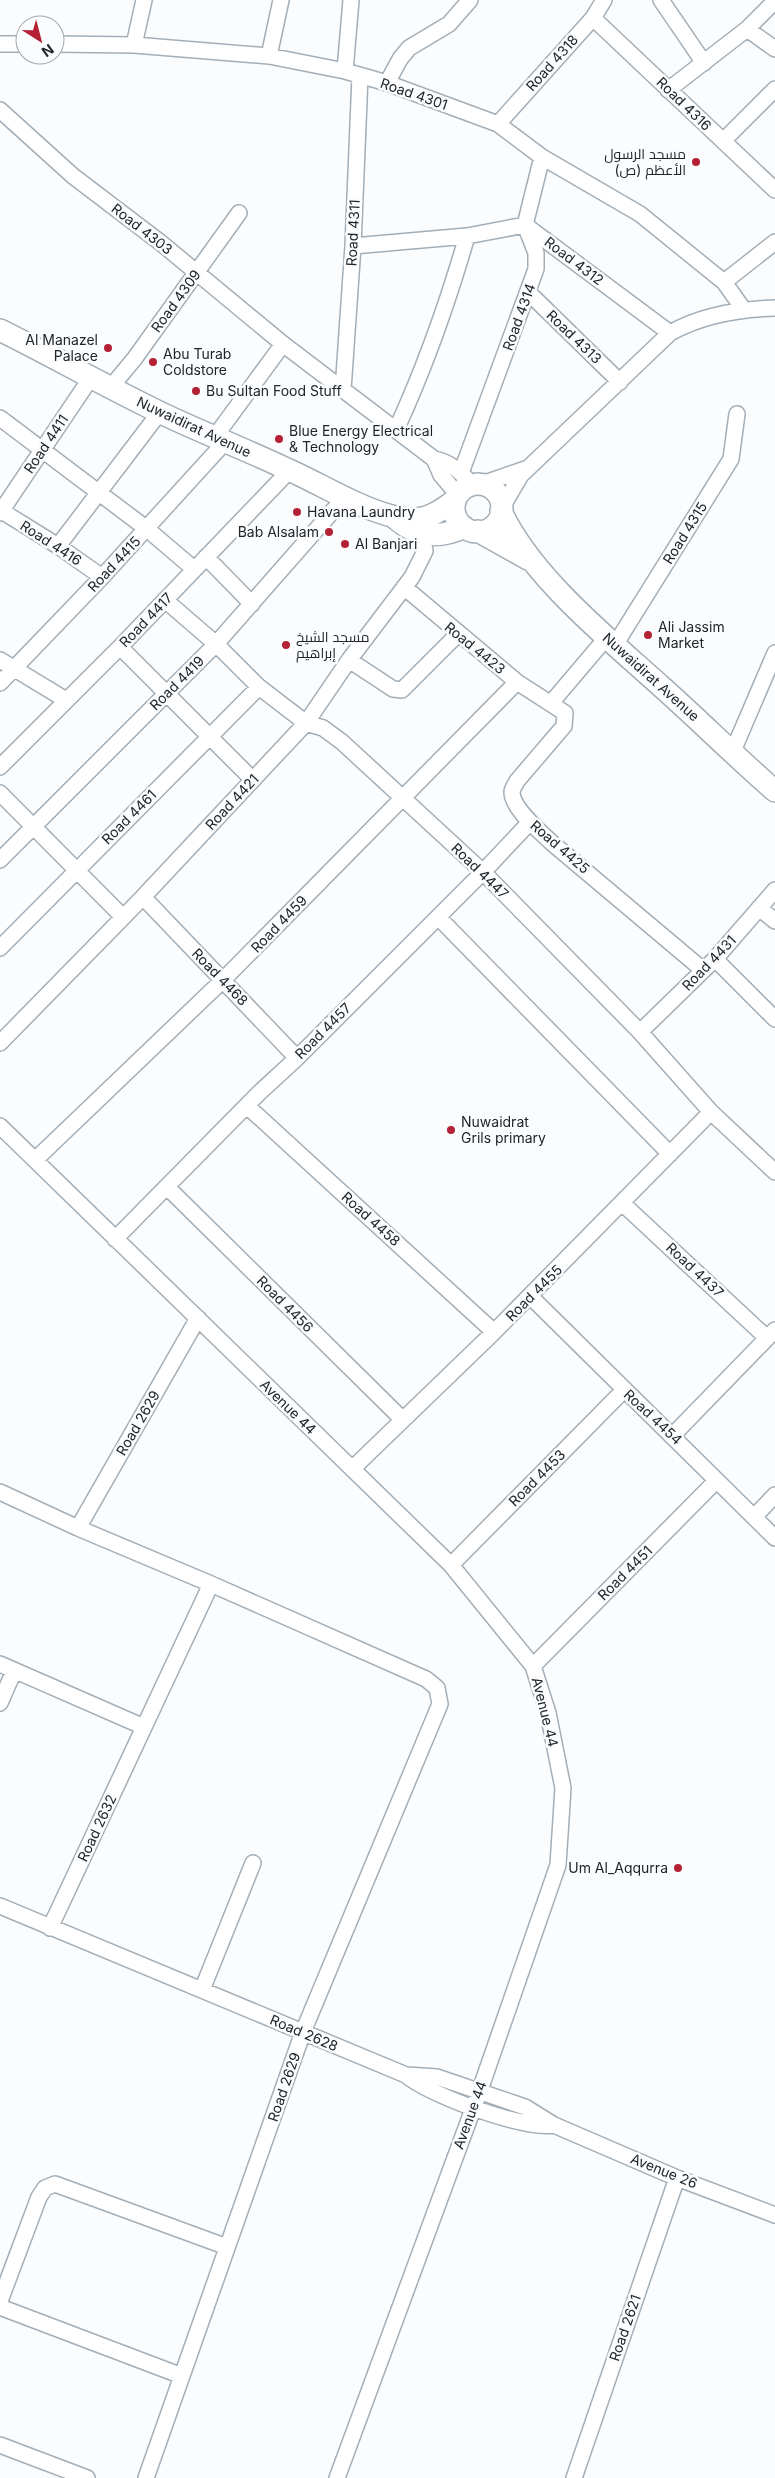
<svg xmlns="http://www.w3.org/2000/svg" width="775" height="2478" viewBox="0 0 775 2478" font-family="Inter,Cairo,sans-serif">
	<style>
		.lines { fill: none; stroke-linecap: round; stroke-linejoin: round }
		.street-casing { stroke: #a3aeb7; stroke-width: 18 }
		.secondary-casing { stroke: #a3aeb7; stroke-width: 24 }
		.street { stroke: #fff; stroke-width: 15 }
		.secondary { stroke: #fff; stroke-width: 21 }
		.poi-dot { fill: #b42135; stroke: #fafcfe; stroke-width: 2 }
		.labels { text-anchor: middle; stroke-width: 5; stroke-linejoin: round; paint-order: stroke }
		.street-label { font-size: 14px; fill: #212529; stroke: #fafcfe }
		.poi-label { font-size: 14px; fill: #212529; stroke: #fafcfe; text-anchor: start }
	</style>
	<rect width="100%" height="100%" fill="#fafcfe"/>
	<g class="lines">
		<defs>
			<path id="street" d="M661 0 704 63
				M593 18 775 190
				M747 29 775 49
				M0 44H25
				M55 44 134 45 269 56 345 71 387 83 498 124 542 157 640 214 724 282 744 310
				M134 45 144 0
				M269 56 281 0
				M345 71 351 0
				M387 83 400 59 409 48 449 24 470 0
				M668 90 747 29 775 1
				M0 110 73 176 161 243 283 344 434 459C451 462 461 473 473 485
				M498 124 593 18 604 0
				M723 141 775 89
				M353 246 467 236 525 225 670 333
				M724 282 775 242
				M528 292 620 382
				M111 387 135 358 239 213
				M343 390 353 246 360 76
				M0 418 147 529 194 569
				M396 430C425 367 448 302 467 236
				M214 438 283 344
				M434 459 441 475 458 495
				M461 473 536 269V253L525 225 542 157
				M482 484 525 469
				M501 509 521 475 670 333C702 315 738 309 775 308
				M0 510 58 546 102 577
				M0 513 92 376
				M58 546 160 412
				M206 557 252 604
				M404 587 517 682 565 713 564 726 517 781C515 785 512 789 512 792 512 809 541 832 552 843L703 970
				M165 600 216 644 259 687 306 723 323 728 342 742 483 872 640 1032 711 1112 775 1172
				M615 645 731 459 737 414
				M120 647 253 780
				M0 660 66 700
				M349 660 393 689 402 690 458 634
				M0 683 102 577 225 442
				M551 703 607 637
				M733 751 775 653
				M0 767 120 647 290 470
				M0 793 123 917
				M0 860 216 644 345 497
				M143 897 297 1058
				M759 908 775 921
				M438 917 670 1154
				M0 948 259 687
				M715 959 775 1019
				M640 1032 715 959 775 890
				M0 1043 143 897 306 723 349 660 412 577 425 551 422 534
				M247 1106 494 1332
				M0 1126 451 1565 533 1666 548 1713 563 1788 558 1865 480 2090 337 2478
				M35 1160 223 980 517 682
				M167 1187 403 1420
				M622 1203 767 1338
				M115 1239 259 1093 297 1058 483 872 530 822
				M530 1296 775 1538
				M673 1435 775 1330
				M352 1469 494 1332 711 1112
				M0 1492 78 1528 211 1584 426 1679 437 1688 440 1704 303 2032 146 2478
				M754 1517 775 1495
				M78 1528 198 1318
				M451 1565 624 1390
				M0 1664 144 1727
				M533 1666 716 1481
				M0 1703 14 1671
				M0 1906 406 2075C429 2095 524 2130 554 2125
				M50 1928 211 1584
				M202 1990 253 1863
				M406 2075 437 2077 525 2107 554 2125 677 2178 775 2215
				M0 2301 39 2197 45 2188 55 2184 227 2247
				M0 2307 182 2376
				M0 2445 87 2478
				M574 2478 677 2178"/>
			<path id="secondary" d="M0 330C54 357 107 387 161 413 203 433 247 450 289 470 325 486 368 514 407 519 426 521 441 511 455 500
				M454 508a24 24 0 1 1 48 0a24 24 0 1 1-48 0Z
				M501 511C531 577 610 640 663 688 701 722 737 758 775 791
				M396 519C417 537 440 539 464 527
				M478 531 528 559"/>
		</defs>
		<!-- street casing -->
		<use href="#street" class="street-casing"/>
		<!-- secondary casing -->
		<use href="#secondary" class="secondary-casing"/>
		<!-- street -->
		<use href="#street" class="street"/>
		<!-- secondary -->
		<use href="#secondary" class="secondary"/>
	</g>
	<!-- markers -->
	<g class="poi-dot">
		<circle cx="696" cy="162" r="5"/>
		<circle cx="108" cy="348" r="5"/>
		<circle cx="153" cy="362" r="5"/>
		<circle cx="196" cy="391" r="5"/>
		<circle cx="279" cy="439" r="5"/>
		<circle cx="297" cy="512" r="5"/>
		<circle cx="329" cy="532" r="5"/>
		<circle cx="345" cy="544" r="5"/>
		<circle cx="648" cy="635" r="5"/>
		<circle cx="286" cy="645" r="5"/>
		<circle cx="451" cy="1130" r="5"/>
		<circle cx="678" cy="1868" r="5"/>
	</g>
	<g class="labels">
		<!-- street labels -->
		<g class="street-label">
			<text transform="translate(552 63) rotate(-48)" y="5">Road 4318</text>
			<text transform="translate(414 94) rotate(19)" y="5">Road 4301</text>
			<text transform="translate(684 104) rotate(44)" y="5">Road 4316</text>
			<text transform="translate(142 229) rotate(38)" y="5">Road 4303</text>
			<text transform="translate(353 233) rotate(-87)" y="5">Road 4311</text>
			<text transform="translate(574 261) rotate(37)" y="5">Road 4312</text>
			<text transform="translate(176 301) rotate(-54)" y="5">Road 4309</text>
			<text transform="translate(519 317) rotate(-70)" y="5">Road 4314</text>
			<text transform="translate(574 337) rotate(44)" y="5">Road 4313</text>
			<text transform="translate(194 427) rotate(25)" y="5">Nuwaidirat Avenue</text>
			<text transform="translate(46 444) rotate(-56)" y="5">Road 4411</text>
			<text transform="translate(685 533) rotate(-58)" y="5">Road 4315</text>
			<text transform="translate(51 543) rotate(33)" y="5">Road 4416</text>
			<text transform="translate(114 564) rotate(-47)" y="5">Road 4415</text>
			<text transform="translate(146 620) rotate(-46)" y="5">Road 4417</text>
			<text transform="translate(475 648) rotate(39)" y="5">Road 4423</text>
			<text transform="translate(651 677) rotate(42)" y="5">Nuwaidirat Avenue</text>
			<text transform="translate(177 683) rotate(-45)" y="5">Road 4419</text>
			<text transform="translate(232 802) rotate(-47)" y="5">Road 4421</text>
			<text transform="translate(129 817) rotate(-45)" y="5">Road 4461</text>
			<text transform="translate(560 847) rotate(41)" y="5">Road 4425</text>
			<text transform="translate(480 871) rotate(44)" y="5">Road 4447</text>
			<text transform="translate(279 924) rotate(-46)" y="5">Road 4459</text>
			<text transform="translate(709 963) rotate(-46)" y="5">Road 4431</text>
			<text transform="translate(220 977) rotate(46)" y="5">Road 4468</text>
			<text transform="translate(323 1031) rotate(-45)" y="5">Road 4457</text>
			<text transform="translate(371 1219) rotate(42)" y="5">Road 4458</text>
			<text transform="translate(695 1270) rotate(43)" y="5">Road 4437</text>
			<text transform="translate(534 1293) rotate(-45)" y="5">Road 4455</text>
			<text transform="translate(285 1304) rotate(45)" y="5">Road 4456</text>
			<text transform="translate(288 1407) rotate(44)" y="5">Avenue 44</text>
			<text transform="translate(653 1417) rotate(43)" y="5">Road 4454</text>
			<text transform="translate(138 1423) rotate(-60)" y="5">Road 2629</text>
			<text transform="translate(537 1478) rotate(-45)" y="5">Road 4453</text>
			<text transform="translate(625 1573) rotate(-45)" y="5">Road 4451</text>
			<text transform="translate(545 1712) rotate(76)" y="5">Avenue 44</text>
			<text transform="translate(97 1828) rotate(-65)" y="5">Road 2632</text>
			<text transform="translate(304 2033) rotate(23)" y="5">Road 2628</text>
			<text transform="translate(284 2087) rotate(-71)" y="5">Road 2629</text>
			<text transform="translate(470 2115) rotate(-70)" y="5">Avenue 44</text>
			<text transform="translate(664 2171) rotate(22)" y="5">Avenue 26</text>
			<text transform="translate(625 2328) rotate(-71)" y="5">Road 2621</text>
		</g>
		<!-- poi labels -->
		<g class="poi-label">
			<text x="686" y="159" text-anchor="end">مسجد الرسول<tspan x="686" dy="16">الأعظم (ص)</tspan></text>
			<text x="98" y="345" text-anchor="end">Al Manazel<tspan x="98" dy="16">Palace</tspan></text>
			<text x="163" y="359">Abu Turab<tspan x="163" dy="16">Coldstore</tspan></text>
			<text x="206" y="396">Bu Sultan Food Stuff</text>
			<text x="289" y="436">Blue Energy Electrical<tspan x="289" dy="16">&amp; Technology</tspan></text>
			<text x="307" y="517">Havana Laundry</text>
			<text x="319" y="537" text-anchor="end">Bab Alsalam</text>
			<text x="355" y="549">Al Banjari</text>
			<text x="658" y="632">Ali Jassim<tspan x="658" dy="16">Market</tspan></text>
			<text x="296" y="642">مسجد الشيخ<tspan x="296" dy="16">إبراهيم</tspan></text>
			<text x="461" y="1127">Nuwaidrat<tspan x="461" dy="16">Grils primary</tspan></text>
			<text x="668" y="1873" text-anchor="end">Um Al_Aqqurra</text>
		</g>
	</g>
	<!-- north arrow -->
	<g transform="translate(40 40) rotate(144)"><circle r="24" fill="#fafcfe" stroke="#a3a6a9"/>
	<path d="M0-4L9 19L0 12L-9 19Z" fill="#b42135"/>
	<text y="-8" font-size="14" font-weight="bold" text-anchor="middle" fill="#212529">N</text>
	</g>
</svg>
